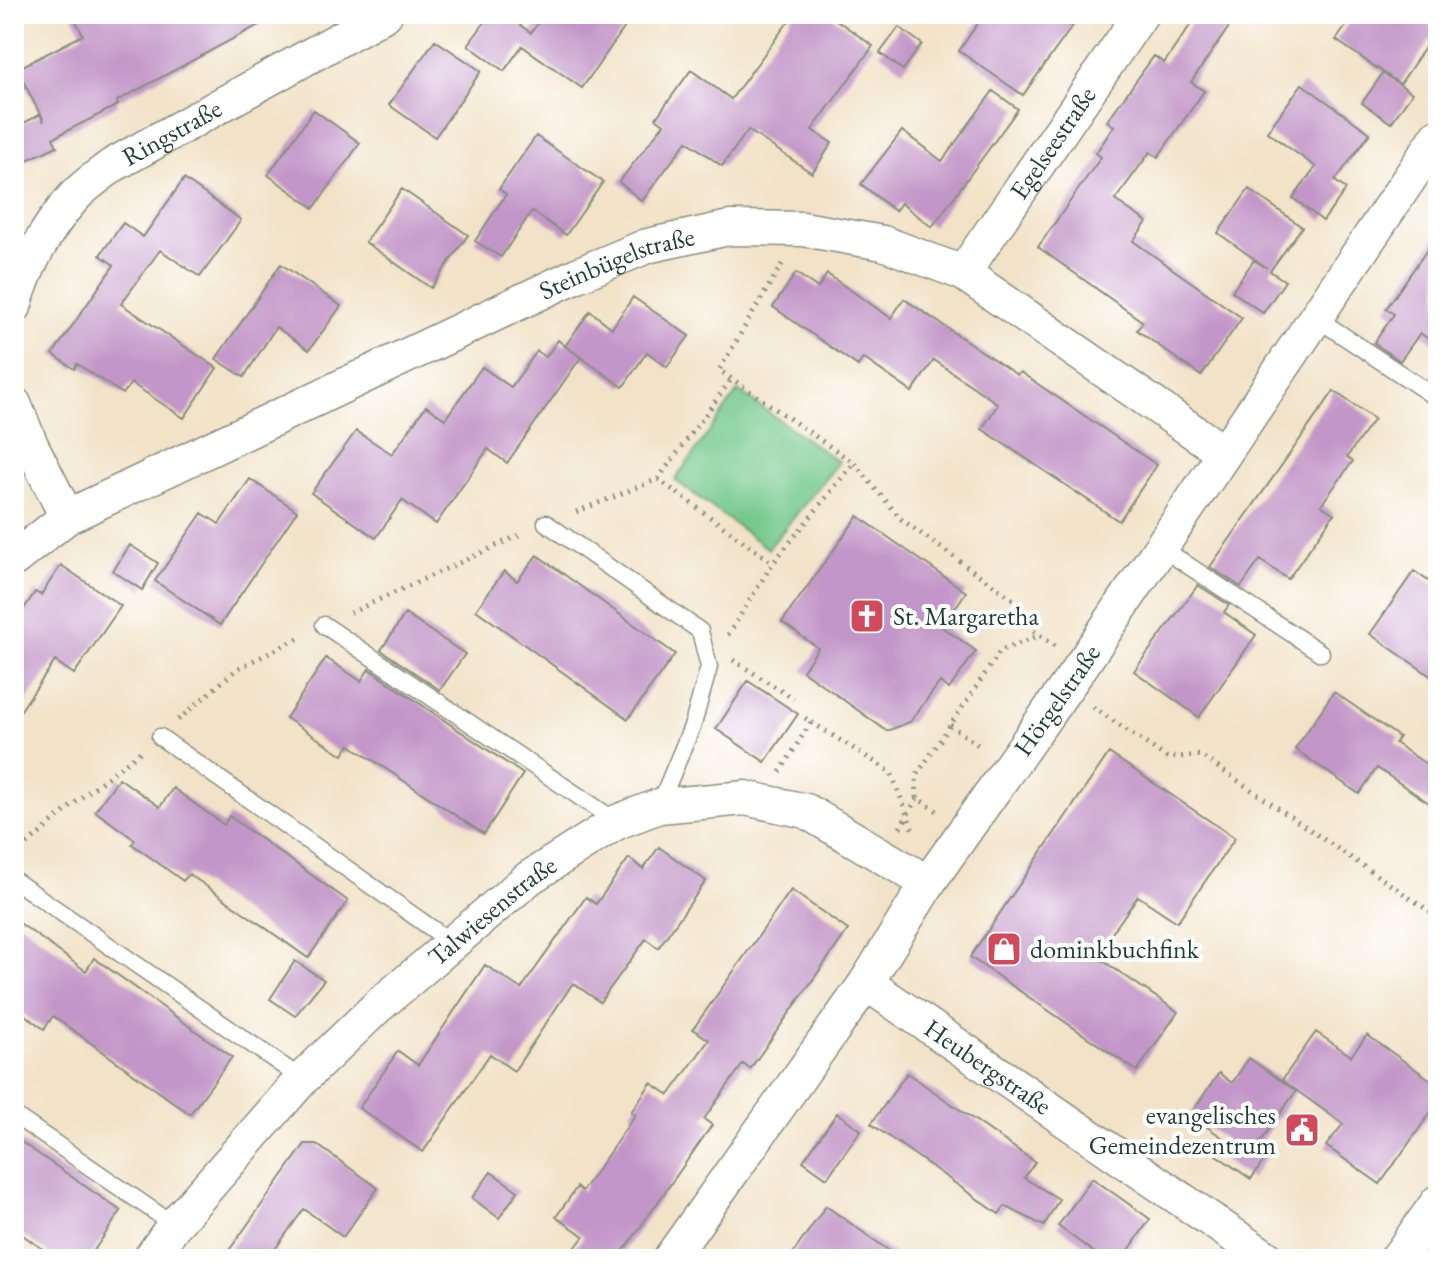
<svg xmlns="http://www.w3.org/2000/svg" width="1452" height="1273" viewBox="0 0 1452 1273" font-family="'EB Garamond',serif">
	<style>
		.green { fill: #76c98c; stroke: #4a8360; stroke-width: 2 }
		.building { fill: #c296c8 }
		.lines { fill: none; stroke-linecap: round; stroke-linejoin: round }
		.lane-casing { stroke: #88907e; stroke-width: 19 }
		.street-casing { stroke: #88907e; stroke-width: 37 }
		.path { stroke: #88907e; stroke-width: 5; stroke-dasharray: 2 6; stroke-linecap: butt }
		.lane { stroke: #fff; stroke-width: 16 }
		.street { stroke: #fff; stroke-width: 34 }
		.labels { text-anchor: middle; stroke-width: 8; stroke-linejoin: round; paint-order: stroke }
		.street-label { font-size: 26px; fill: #1f3d34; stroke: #fff }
		.poi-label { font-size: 26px; fill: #1f3d34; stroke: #fff; text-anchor: start }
	</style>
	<rect width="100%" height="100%" fill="#fff"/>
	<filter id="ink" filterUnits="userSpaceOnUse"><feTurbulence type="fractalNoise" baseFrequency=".0125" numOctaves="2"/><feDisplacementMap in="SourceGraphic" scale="16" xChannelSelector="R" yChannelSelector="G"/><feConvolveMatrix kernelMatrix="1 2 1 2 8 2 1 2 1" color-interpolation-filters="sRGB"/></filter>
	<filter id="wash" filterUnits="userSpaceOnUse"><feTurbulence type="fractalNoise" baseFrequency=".006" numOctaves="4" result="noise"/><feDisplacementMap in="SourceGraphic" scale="32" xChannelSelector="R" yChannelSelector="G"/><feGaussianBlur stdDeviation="1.8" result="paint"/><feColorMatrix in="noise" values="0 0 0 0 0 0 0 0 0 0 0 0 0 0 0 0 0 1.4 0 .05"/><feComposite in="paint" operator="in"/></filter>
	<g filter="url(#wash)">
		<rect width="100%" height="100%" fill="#f2e2c7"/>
		<!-- green -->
		<path class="green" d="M738 391 839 462 768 549 675 480Z"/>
		<g id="blocks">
			<!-- building -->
			<path class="building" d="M72 14H279L117 101 118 105 53 138 57 146 23 162 14 144V128L41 114 44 122 17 69 83 35Z
				M491 14H505L531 33 544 14H634L582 88 522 46 504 71 468 45Z
				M794 14H828L873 46 812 130 832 143 812 173 748 130 722 166 687 141 642 201 619 182 664 124 656 118 691 70 731 99Z
				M984 14H1081L1023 95 959 51Z
				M1198 14H1238L1191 82 1204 91 1158 157 1150 152 1115 200 1147 222 1133 241 1242 318 1201 376 1137 330 1143 322 1038 247 1101 157 1096 153 1114 126 1107 121 1154 56 1164 63Z
				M1355 14H1413L1437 30 1400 84 1336 40Z
				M899 27 922 44 903 70 880 53Z
				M435 40 481 71 435 137 389 105Z
				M1383 73 1412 93 1391 123 1362 103Z
				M1302 84 1370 133 1335 181 1346 189 1323 221 1293 198 1316 167 1267 132Z
				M993 91 1018 109 932 227 901 203 895 211 861 184 902 131 942 161Z
				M314 110 360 143 314 208 268 175Z
				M536 136 603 182 566 235 532 211 501 257 475 241 506 194 499 189Z
				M184 179 241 220 200 277 160 250 121 304 217 368 184 418 131 383 123 394 77 364 74 369 53 354 114 265 100 255 123 223 143 237Z
				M402 189 468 235 431 288 365 242Z
				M1249 189 1302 227 1270 271 1285 281 1263 313 1232 291 1254 260 1267 268 1218 233Z
				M1438 234V346L1420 333 1400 361 1374 343 1394 314 1386 309Z
				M281 264 341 306 309 350 276 327 244 377 216 359Z
				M796 273 818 288 827 274 891 318 904 299 1017 375 1020 372 1157 465 1119 521 982 429 998 404 934 360 912 392 863 358 858 366 773 307Z
				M633 297 689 336 667 367 647 352 623 387 565 346 581 357 507 463 488 449 436 524 402 500 376 538 311 493 356 431 392 454 426 406 445 419 482 367 511 387 537 351 546 357 558 340 565 346 590 311 612 328Z
				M1334 391 1374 419 1347 457 1353 461 1321 505 1334 514 1288 579 1260 560 1241 587 1210 567Z
				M250 479 297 511 220 625 155 581 202 513 219 524Z
				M858 516 966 592 942 627 976 651 949 689 940 682 910 722 887 731 803 671 818 648 782 622Z
				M130 545 158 563 142 590 113 571Z
				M537 555 675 654 628 719 476 610 504 571 517 581Z
				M61 565 121 606 74 674 55 661 14 720V624L35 592 41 595Z
				M1414 571 1438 588V681L1370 634Z
				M1198 585 1229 605 1224 612 1256 635 1199 717 1134 671Z
				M405 614 465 654 440 690 381 650Z
				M326 658 361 681 369 669 523 774 484 834 350 745 343 755 286 718Z
				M748 681 798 714 765 762 716 729Z
				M1334 692 1399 737 1395 743 1438 772V809L1377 768 1359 794 1295 749Z
				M1109 753 1235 838 1177 922 1138 896 1096 956 1178 1012 1137 1071 970 957Z
				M119 778 160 807 173 788 224 825 229 816 348 901 308 958 189 874 183 881 132 844 135 840 95 811Z
				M659 847 706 881 658 948 646 939 600 1002 573 983 514 1071 490 1054 423 1152 359 1108 398 1051 418 1065 485 965 521 989 586 897 596 904 629 858 643 869Z
				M791 890 848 930 750 1069 743 1064 704 1119 712 1125 618 1259H567L584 1236 556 1217 577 1187 582 1191 609 1153 635 1115 631 1112 651 1083 669 1095 709 1040 693 1029Z
				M14 919 86 971 94 958 232 1057 190 1114 53 1016 44 1029 14 1007Z
				M295 961 324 980 295 1016 270 999Z
				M1316 1032 1351 1056 1367 1035 1438 1085V1102L1380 1184 1326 1146 1343 1124 1282 1080Z
				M1249 1058 1296 1091 1257 1147 1268 1155 1251 1179 1216 1155 1226 1140 1190 1115 1219 1073 1232 1083Z
				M907 1073 1035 1162 1024 1178 1059 1199 1044 1226 1005 1206 999 1214 871 1124Z
				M837 1113 861 1130 827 1178 803 1161Z
				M14 1137 121 1211 88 1259H57L14 1229Z
				M305 1144H316L378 1188 343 1237 304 1209 268 1259H223Z
				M491 1172 518 1191 499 1218 472 1198Z
				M1092 1178 1150 1219 1123 1259H1103L1058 1226Z
				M826 1206 901 1259H789Z"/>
		</g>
	</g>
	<g filter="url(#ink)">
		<use href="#blocks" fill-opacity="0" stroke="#88907e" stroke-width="2"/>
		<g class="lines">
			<defs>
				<path id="lane" d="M1315 317 1438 399
					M546 523 700 631 709 667 693 724 659 806
					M1160 547 1321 653
					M324 625 617 822
					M160 737 451 942
					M14 880 302 1079
					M14 1115 174 1225"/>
				<g id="street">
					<path id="s1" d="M963 273 1141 14"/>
					<path id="s2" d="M14 307C24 267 47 227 74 197 85 185 100 175 113 165L385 14"/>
					<path d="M14 404 31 445 67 517"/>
					<path id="s3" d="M14 559 67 517 577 275 647 246 729 228 803 229 883 243 963 273 1223 452"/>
					<path id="s4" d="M866 983 1268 1259"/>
					<path id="s5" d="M150 1259 174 1225 302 1079 377 1007 529 878 617 822 659 806 745 798 806 811 928 883"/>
					<path id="s6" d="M670 1259 866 983 928 883 1081 666 1438 136"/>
					<path d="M1397 1259 1438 1202"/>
				</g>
			</defs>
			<!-- lane casing -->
			<use href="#lane" class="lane-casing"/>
			<!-- street casing -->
			<use href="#street" class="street-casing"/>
			<!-- path -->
			<path class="path" d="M782 264 719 370 854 463 902 520 1014 600 1034 631 1055 646
				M658 479 773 563
				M576 512 658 479 733 377
				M350 613 522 534
				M728 635 773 563 854 463
				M733 660 794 699
				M1093 707 1167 758 1200 755 1438 917
				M805 718 891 772 914 833
				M178 720 237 669 301 637
				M950 725 982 748
				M780 772 811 722
				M937 811 917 798 916 776 1001 650 1039 636
				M900 828 917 798
				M15 855 83 796 140 752"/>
			<!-- lane -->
			<use href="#lane" class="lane"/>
			<!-- street -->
			<use href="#street" class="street"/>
		</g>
	</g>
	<!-- icons -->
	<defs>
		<symbol id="church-square" viewBox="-11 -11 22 22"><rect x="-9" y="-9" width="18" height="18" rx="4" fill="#d1495b" stroke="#fff"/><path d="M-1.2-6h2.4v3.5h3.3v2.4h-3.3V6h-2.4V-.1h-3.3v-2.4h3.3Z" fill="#fff"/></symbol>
		<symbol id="shop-square" viewBox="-11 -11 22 22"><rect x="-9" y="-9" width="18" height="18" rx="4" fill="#d1495b" stroke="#fff"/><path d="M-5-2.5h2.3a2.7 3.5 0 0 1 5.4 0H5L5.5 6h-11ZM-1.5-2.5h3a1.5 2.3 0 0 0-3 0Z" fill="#fff"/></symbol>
		<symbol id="civic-square" viewBox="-11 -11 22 22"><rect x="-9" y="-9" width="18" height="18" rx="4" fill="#d1495b" stroke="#fff"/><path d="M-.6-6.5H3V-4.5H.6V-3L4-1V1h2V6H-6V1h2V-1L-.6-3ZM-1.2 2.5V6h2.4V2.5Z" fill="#fff"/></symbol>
	</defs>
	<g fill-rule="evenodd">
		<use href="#church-square" x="847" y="596" width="40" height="40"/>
		<use href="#shop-square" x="984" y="929" width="40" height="40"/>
		<use href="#civic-square" x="1282" y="1110" width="40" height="40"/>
	</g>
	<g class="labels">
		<!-- street labels -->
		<g class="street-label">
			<text dy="9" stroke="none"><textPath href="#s2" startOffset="244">Ringstraße</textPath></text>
			<text dy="9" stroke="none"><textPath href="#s1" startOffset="158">Egelseestraße</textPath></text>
			<text dy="9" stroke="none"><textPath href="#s3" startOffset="674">Steinbügelstraße</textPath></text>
			<text dy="9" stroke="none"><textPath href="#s6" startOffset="680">Hörgelstraße</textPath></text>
			<text dy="9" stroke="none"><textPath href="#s5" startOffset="490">Talwiesenstraße</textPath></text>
			<text dy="9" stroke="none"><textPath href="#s4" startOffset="148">Heubergstraße</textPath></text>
		</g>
		<!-- poi labels -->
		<g class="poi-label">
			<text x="893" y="625">St. Margaretha</text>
			<text x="1030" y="958">dominkbuchfink</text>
			<text x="1276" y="1124" text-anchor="end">evangelisches<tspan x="1276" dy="30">Gemeindezentrum</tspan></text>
		</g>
	</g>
	<!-- margin -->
	<rect width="1452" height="1273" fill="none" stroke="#fff" stroke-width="48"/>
</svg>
